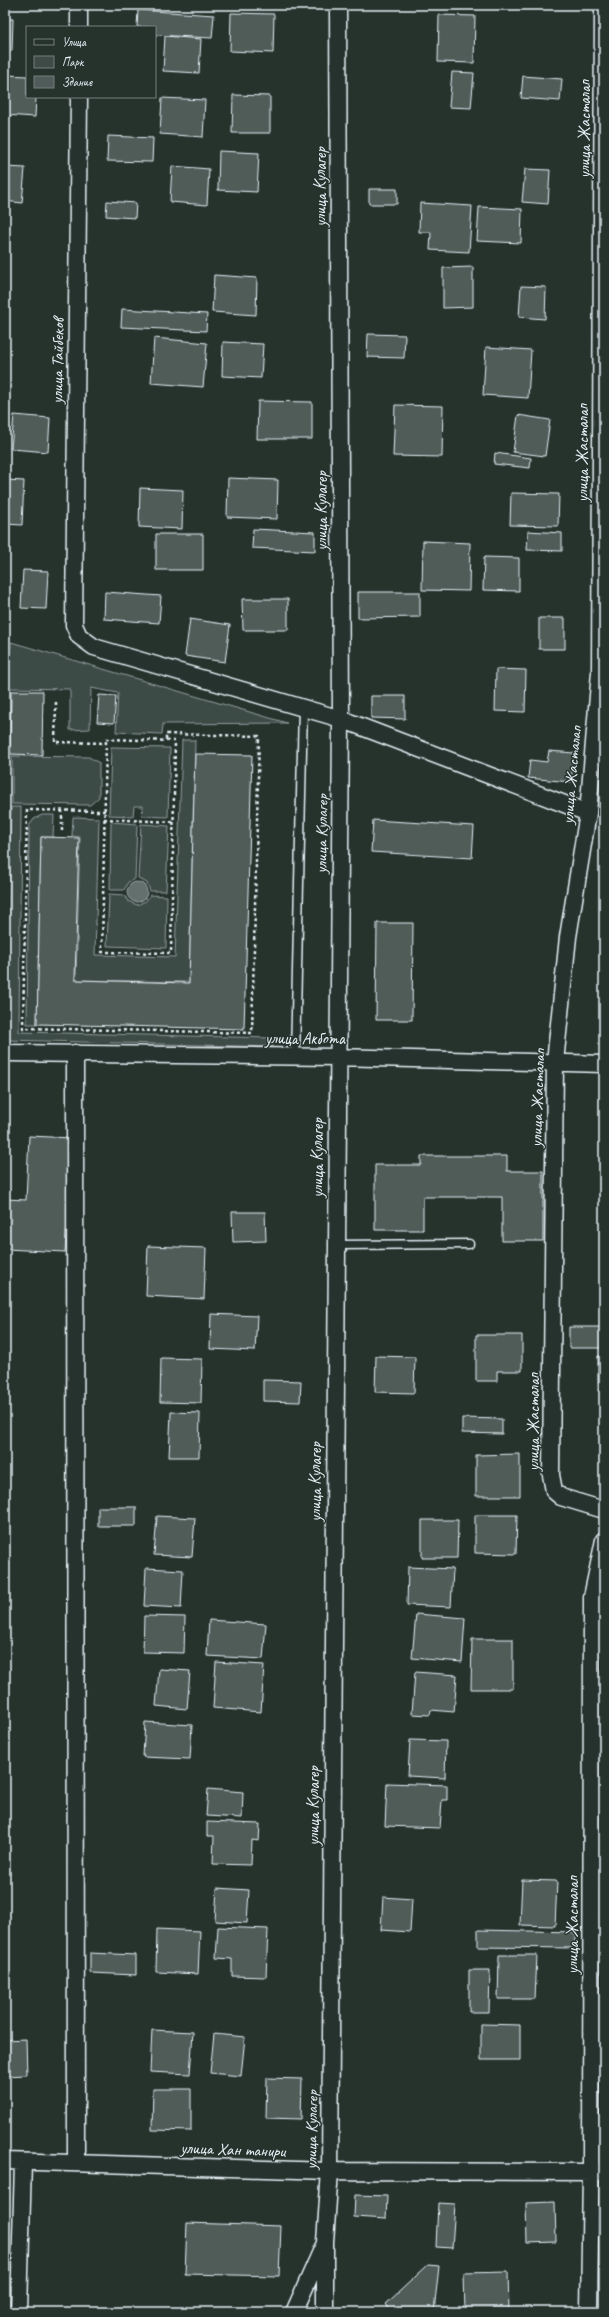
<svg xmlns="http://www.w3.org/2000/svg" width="609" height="2317" viewBox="0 0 609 2317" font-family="Caveat,sans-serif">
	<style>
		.green { fill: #3e4b47; stroke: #939ea0 }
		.water { fill: #636f6d; stroke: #98a3a5 }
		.building { fill: #505c59; stroke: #e8f1f8 }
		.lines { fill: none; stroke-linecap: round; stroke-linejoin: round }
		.service-casing { stroke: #e8f1f8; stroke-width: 11 }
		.minor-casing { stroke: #e8f1f8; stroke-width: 19 }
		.path { stroke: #e8f1f8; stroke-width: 2.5; stroke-dasharray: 3 3; stroke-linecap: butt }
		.service { stroke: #26332d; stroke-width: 8 }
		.minor { stroke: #26332d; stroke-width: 16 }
		.labels { text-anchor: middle; stroke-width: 3; stroke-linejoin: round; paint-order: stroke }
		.street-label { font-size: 17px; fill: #e8f1f8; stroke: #26332d }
	</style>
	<rect width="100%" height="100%" fill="#26332d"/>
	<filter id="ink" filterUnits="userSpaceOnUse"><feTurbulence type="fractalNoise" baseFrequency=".025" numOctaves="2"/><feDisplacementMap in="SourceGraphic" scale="8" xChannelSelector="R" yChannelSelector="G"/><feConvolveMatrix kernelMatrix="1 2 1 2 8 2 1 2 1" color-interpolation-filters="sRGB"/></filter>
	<g filter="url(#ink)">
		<!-- green -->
		<path class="green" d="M11 642 287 723 163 724 162 734 116 732 118 693 91 688 90 729 70 730V689L8 688Z
			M182 740H195L189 982 76 980 80 837 72 836 73 817 99 818 95 955 175 957Z
			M111 747 170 748 168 817 142 816 143 806H134L133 816 109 815Z
			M12 756 89 757 99 763V797L90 805 12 804Z
			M11 807H21L19 1032 272 1038 273 1047 6 1040Z
			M42 815H54L53 837H41L37 1024H27L29 826 34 819Z
			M111 822 137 824 135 879 128 882 124 890H110Z
			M141 824 169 826 166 891H150L147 883 138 878Z
			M109 894 124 895 128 901 137 905 146 901 150 895 167 896 166 948 107 946Z"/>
		<!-- water -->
		<path class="water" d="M127 892a10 10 0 1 1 20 0a10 10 0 1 1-20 0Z"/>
		<!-- building -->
		<path class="building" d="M493 5H571L570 8Z
			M138 10 214 15 212 38 155 35V27H137Z
			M231 13 274 14 273 53 230 51Z
			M439 15 475 16 474 63 438 62Z
			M5 19H13L12 51H5Z
			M165 36 201 39 199 73 163 71Z
			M452 72 474 73 471 108 449 107Z
			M7 75 27 76V97H36L35 117 5 115Z
			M523 76 562 79 560 101 521 98Z
			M233 95 270 96V133H232Z
			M162 98 205 100 203 137 160 134Z
			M108 136 153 138 152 162 107 161Z
			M219 151 259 153 257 192 218 190Z
			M172 166 209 169 207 205 170 202Z
			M5 167 25 168 22 203 5 201Z
			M525 169 550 170 548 204 522 202Z
			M369 189H397V204H369Z
			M107 201 136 203 135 218 106 216Z
			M420 203 472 206 469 252 430 250 431 232H419Z
			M479 207 522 209 521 243 477 241Z
			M473 267V307L443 308V268Z
			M214 275 257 278 256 315 212 312Z
			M521 286 546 287 545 319 519 317Z
			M122 309 207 314 206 331 121 327Z
			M368 334 405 335 404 358 367 357Z
			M154 338 207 343 203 387 151 383Z
			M223 342 263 344 261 378 222 376Z
			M486 347 531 350 528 398 483 395Z
			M258 401 312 402V439H257Z
			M395 405 443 406 442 457 393 456Z
			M14 415 50 418 48 452 11 449Z
			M518 415 550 420 545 456 513 452Z
			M495 453 531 458 530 468 494 464Z
			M228 478 278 480 277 519 227 517Z
			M5 480 24 481 22 525 5 524Z
			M140 488 183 490 182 529 139 527Z
			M511 493 559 494 558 526 510 525Z
			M253 529 315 532V551L252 548Z
			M528 531 562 533V551L527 550Z
			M156 534H203V570H156Z
			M423 541 470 543 469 591 422 590Z
			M484 557 519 558V591L483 590Z
			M23 570 48 571 46 609 21 608Z
			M105 592 161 596 159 623 104 619Z
			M358 592H420V617L358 618Z
			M242 599H288V630H243Z
			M539 618H565V649H539Z
			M190 619 230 625 225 662 185 656Z
			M496 669 526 670 525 712 495 711Z
			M11 691H43L42 755 10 754Z
			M99 695 116 696 114 723 97 722Z
			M371 696H405V719L371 718Z
			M549 751 574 753 571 782 528 778 530 760 547 762Z
			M195 754 252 755 244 1029 37 1024 41 837 79 838 75 980 189 983Z
			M373 820 474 826 472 858 371 852Z
			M377 923H413L412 1020H376Z
			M29 1136 72 1138 65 1252 5 1249V1199L26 1200Z
			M421 1156H507V1171H543V1241H502V1197H423V1230H375V1165H421Z
			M232 1212H265L266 1241 233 1242Z
			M148 1246 206 1248 204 1299 146 1296Z
			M211 1314 257 1316 255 1351 210 1349Z
			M569 1327H604V1348H569Z
			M476 1335H522V1371H497V1381H476Z
			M376 1356 415 1357 414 1393 375 1392Z
			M598 1356H604V1391H598Z
			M161 1358 202 1359 201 1403 160 1402Z
			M263 1380 301 1381 300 1402 263 1401Z
			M171 1412 200 1413 199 1457H169Z
			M462 1418 502 1419V1434L462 1433Z
			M520 1454V1496H476V1455Z
			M98 1507H136V1526H98Z
			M475 1515H517L516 1554 475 1553Z
			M157 1516 195 1518 192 1557 154 1555Z
			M422 1520H458L457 1558H422Z
			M408 1567 453 1569 451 1607 407 1605Z
			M146 1568 183 1570 181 1608 144 1606Z
			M416 1614 465 1618 462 1662 412 1658Z
			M144 1616 185 1617 184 1653 143 1652Z
			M209 1620 266 1624 263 1659 207 1656Z
			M472 1639H513V1689H471Z
			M216 1662 264 1665 261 1712 213 1708Z
			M159 1669 190 1671 187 1709 156 1706Z
			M415 1672 457 1675 454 1712 431 1710 430 1715 412 1714Z
			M145 1722 192 1725 190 1759 143 1757Z
			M410 1740 446 1741 445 1778 408 1776Z
			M387 1783 447 1785V1800H442L440 1828 385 1826Z
			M208 1789 243 1792 242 1818 206 1816Z
			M207 1822 260 1824 259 1841 252 1840 251 1865 213 1864 214 1836H207Z
			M522 1880 557 1881 555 1926 520 1925Z
			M217 1888 249 1890 247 1923 215 1921Z
			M383 1897 412 1899 410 1932 381 1930Z
			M218 1927 268 1929 266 1977 232 1976V1959L216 1958Z
			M157 1929 200 1931 198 1974 156 1972Z
			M478 1930 575 1932V1948L478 1947Z
			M90 1953 136 1955V1975L90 1973Z
			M499 1955H537L535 1999H498Z
			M469 1970H490L489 2012H469Z
			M481 2024 520 2025V2060H481Z
			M152 2030 193 2032 190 2074 150 2072Z
			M214 2034 245 2037 241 2076 210 2073Z
			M26 2039 27 2075 5 2076V2040Z
			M267 2078 302 2079 301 2119 266 2118Z
			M153 2089H191V2131L152 2130Z
			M355 2195 387 2196 386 2219 354 2217Z
			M555 2202 556 2242 527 2243 526 2203Z
			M438 2203 455 2204 452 2248 436 2247Z
			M187 2223 281 2226 279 2276 185 2274Z
			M428 2265 439 2266 434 2312H391L386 2304Z
			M508 2272 509 2312H465L464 2273Z"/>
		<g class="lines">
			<defs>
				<path id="service" d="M295 1058 303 707
					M336 1245 469 1244"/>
				<path id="minor" d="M603 5 600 672 588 813 568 937 555 1062 551 1475 554 1491 561 1497 604 1510
					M79 27V5
					M79 97 74 625 79 636 94 647 341 719 588 813
					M5 1053 337 1057 604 1064
					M75 1053 76 2163
					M5 2161 330 2171 604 2172
					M19 2312 23 2162
					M294 2312 323 2247
					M325 2312V2242L330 2171 341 719 338 5
					M589 2312 591 2171 592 1597 604 1540"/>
			</defs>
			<!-- service casing -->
			<use href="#service" class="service-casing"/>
			<!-- minor casing -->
			<use href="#minor" class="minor-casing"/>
			<!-- path -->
			<path class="path" d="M56 702 55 742 106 743
				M106 739 175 741 171 953 102 952Z
				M105 811 27 810 23 1028 252 1033 259 736 166 734V740
				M104 819 173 822
				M62 831V810"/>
			<!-- service -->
			<use href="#service" class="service"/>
			<!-- minor -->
			<use href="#minor" class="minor"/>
		</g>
	</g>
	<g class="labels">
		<!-- street labels -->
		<g class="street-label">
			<text transform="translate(584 129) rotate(-90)" y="6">улица Жасталап</text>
			<text transform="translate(320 187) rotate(-90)" y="6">улица Кулагер</text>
			<text transform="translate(57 361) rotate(-89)" y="6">улица Тайбеков</text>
			<text transform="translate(582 453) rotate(-90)" y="6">улица Жасталап</text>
			<text transform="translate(321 511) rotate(-90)" y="6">улица Кулагер</text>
			<text transform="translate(571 775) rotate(-85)" y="6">улица Жасталап</text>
			<text transform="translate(321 834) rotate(-89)" y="6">улица Кулагер</text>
			<text x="305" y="1044">улица Акбота</text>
			<text transform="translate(537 1098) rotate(-88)" y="6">улица Жасталап</text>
			<text transform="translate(317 1158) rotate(-90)" y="6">улица Кулагер</text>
			<text transform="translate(533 1422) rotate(-90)" y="6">улица Жасталап</text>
			<text transform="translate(315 1482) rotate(-90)" y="6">улица Кулагер</text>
			<text transform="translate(313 1806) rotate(-90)" y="6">улица Кулагер</text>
			<text transform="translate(572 1925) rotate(-90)" y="6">улица Жасталап</text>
			<text transform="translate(311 2130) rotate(-89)" y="6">улица Кулагер</text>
			<text transform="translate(233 2149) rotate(2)" y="6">улица Хан танири</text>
		</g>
	</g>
	<!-- margin -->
	<rect width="609" height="2317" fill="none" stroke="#26332d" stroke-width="20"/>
	<rect x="10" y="10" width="589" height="2297" fill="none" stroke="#e8f1f8" stroke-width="1.5" filter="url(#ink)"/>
	<!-- legend -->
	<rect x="26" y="26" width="130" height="72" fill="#26332d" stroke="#747f7e"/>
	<rect x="34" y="39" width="20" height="6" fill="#26332d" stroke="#747f7e"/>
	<text x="62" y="46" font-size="12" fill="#e8f1f8">Улица</text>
	<rect x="34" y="56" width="20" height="12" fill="#3e4b47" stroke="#747f7e"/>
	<text x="62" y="66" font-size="12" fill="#e8f1f8">Парк</text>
	<rect x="34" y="76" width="20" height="12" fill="#505c59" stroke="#747f7e"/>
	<text x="62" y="86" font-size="12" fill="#e8f1f8">Здание</text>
</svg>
